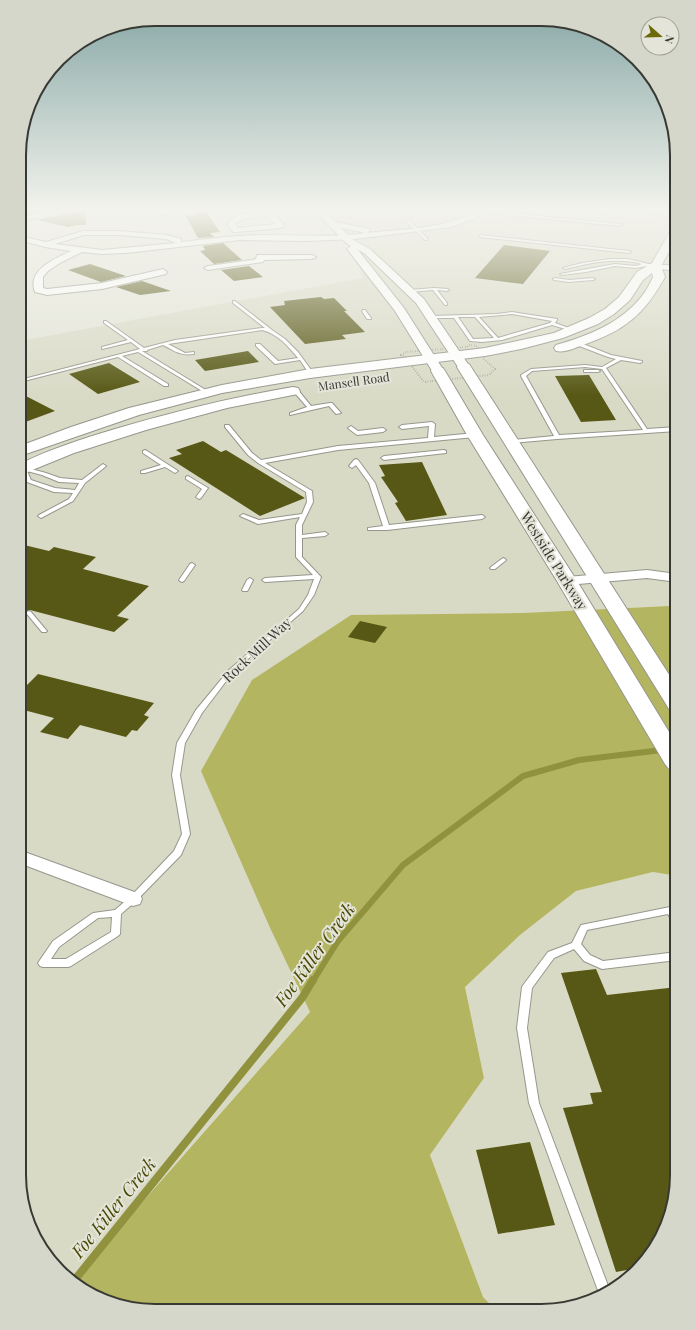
<svg xmlns="http://www.w3.org/2000/svg" width="696" height="1330" viewBox="0 0 696 1330" font-family="'Playfair Display',serif">
	<style>
		.built { fill: #d9dac6 }
		.forest { fill: #b3b561 }
		.lines { fill: none; stroke-linecap: round; stroke-linejoin: round }
		.stream-far1 { stroke: #91923e; stroke-width: 6 }
		.stream { stroke: #91923e; stroke-width: 8 }
		.building { fill: #575815 }
		.service-casing { stroke: #96978c; stroke-width: 2 }
		.minor-casing { stroke: #96978c; stroke-width: 2 }
		.tertiary-casing { stroke: #96978c; stroke-width: 2 }
		.secondary-casing { stroke: #96978c; stroke-width: 2 }
		.path { stroke: #8d8d84; stroke-width: 2; stroke-dasharray: 0.5 2; stroke-linecap: butt }
		.service { fill: #fff; fill-rule: evenodd }
		.minor { fill: #fff; fill-rule: evenodd }
		.tertiary { fill: #fff; fill-rule: evenodd }
		.secondary { fill: #fff; fill-rule: evenodd }
		.labels { text-anchor: middle; stroke-width: 4; stroke-linejoin: round; paint-order: stroke }
		.far-street-label { font-size: 12px; fill: #393934; stroke: #e4e5d8 }
		.street-label { font-size: 14px; fill: #393934; stroke: #e4e5d8 }
		.near-water-label { font-size: 18px; font-style: italic; fill: #474804; stroke: #e4e5d8 }
		.rim { fill: none; stroke: #393934; stroke-width: 2 }
	</style>
	<rect width="100%" height="100%" fill="#e4e5d8"/>
	<!-- built -->
	<path class="built" d="M323 210H677V596L670 606 523 613 271 930 310 1012 124 1223 75 1284 65 1277 26 1219 19 1175 20 341 362 278 354 244Z
		M653 872 677 876V1184L649 1258 617 1288 585 1304 541 1311H497L483 1297 430 1155 484 1078 465 986 520 935 576 891Z"/>
	<!-- forest -->
	<path class="forest" d="M677 596V876L653 872 576 891 520 935 465 987 484 1078 430 1155 483 1297 497 1311 137 1310 103 1301 76 1284 124 1223 310 1012 271 930 201 771 252 680 351 615 523 613 669 606Z"/>
	<g class="lines">
		<!-- stream-far1 -->
		<path class="stream-far1" d="M313 981 338 941 403 865 523 776 579 760 662 750"/>
		<!-- stream -->
		<path class="stream" d="M73 1282 302 998 313 980"/>
	</g>
	<!-- building -->
	<path class="building" d="M20 210H49L21 215Z
		M76 210H85L86 225H75L68 227 37 220 71 213Z
		M205 210 220 232 210 233 214 237 198 238 184 213 190 216Z
		M223 243 242 260 214 264 200 251 205 250 203 246Z
		M504 245 550 251 523 284 475 278Z
		M90 264 126 276 101 282 68 270Z
		M249 266 263 277 234 281 221 270Z
		M142 281 171 291 140 295 116 287Z
		M321 297 324 299 334 298 347 311H344L365 332 342 335 346 339 305 344 270 307 285 305 284 301Z
		M248 351 259 362 205 371 195 360Z
		M109 363 140 382 98 394 69 374Z
		M589 375 616 420 581 422 555 376Z
		M20 393 55 411 20 424Z
		M203 441 221 452 226 450 305 498 260 516 169 458 182 454 176 450Z
		M422 462 447 515 406 521 395 503 398 502 381 477 385 476 379 465Z
		M20 544 49 551 54 547 96 557 83 569 149 586 117 616 129 619 114 632 30 610 25 612 26 616 20 621Z
		M360 621 387 627 375 643 348 637Z
		M38 674 154 703 144 715 149 717 137 731 132 730 126 737 80 725 68 739 40 732 54 718 20 709V687L24 688Z
		M596 969 607 995 677 987V1184L667 1227 649 1258 638 1268 616 1272 563 1108 593 1104 590 1093 602 1092 561 973Z
		M530 1142 555 1225 498 1234 476 1150Z"/>
	<g class="lines">
		<defs>
			<path id="service" d="M478 210 620 224 622 225 620 226 479 212 477 211Z
				M606 210H610L606 214 604 213Z
				M615 210H629L677 215V217Z
				M406 219H408L427 238V240H425L406 221Z
				M480 235 629 251 631 252 629 253 479 237Z
				M610 259H628L657 266 655 267 646 266 636 268 615 266 586 272 562 275 560 274 615 264 636 266 642 264C617 257 590 263 565 269L563 268 582 263Z
				M555 278 569 280 593 278 595 279 593 280 569 282 554 280 553 279Z
				M434 288 448 289 449 290 447 291 437 290 447 303V305H445L433 290 410 292 408 291 410 290Z
				M233 301H235L272 330 285 339 298 352 314 374V375H310L300 360 275 364 256 346V344H260L278 361 298 358C288 346 278 334 262 330L168 344 185 353 194 352V354C180 356 175 351 163 345L147 350V351H142L209 392V393L207 394 138 352 122 356 168 384V386H164L118 357 20 382V380L140 349 131 342 102 349V347L128 340 104 323V321H106L144 348 175 340 262 328H265L233 303Z
				M363 310H365L371 318V319H367L362 311Z
				M512 312 557 319V320L555 323 574 330 572 331 552 325 502 340 482 342 470 341 454 318H432L430 317 432 316 497 314ZM512 314 552 321 550 323 498 338 479 317ZM458 317H475L494 338 473 339Z
				M574 342H578L611 355 642 361V362L640 363 621 360 606 368 647 429 677 427V431L557 439 511 443 510 442 513 440 554 436 521 376V375L531 369 585 365 602 367 616 359 608 357 574 344ZM585 367 602 369 643 430 559 435 526 376 532 371Z
				M584 370H598L600 371 598 372H584Z
				M294 390H298L311 406 330 403H332L341 413 336 414 329 406 290 415V413L307 407 294 392Z
				M432 422 435 424 434 437 475 433 478 435 475 437 338 450 265 463 312 491 313 502 302 525V535L325 532 328 534 325 536 302 538V557L321 577 314 595 303 611 233 672 202 713 185 743 180 775 190 834 181 855 136 901 121 914 120 934 118 936 71 966 68 967H43L40 966 38 963 40 960 53 941 93 913 115 910 130 897 174 851 182 834 172 775 177 743 196 710 229 670 299 609 308 595 314 579 265 582 262 580 265 578 313 575 296 557V525L300 517 258 524 240 516 243 514 259 520 302 514 307 502 306 492 258 463 248 455 225 427V425H229L252 453 261 460 338 446 428 438 429 426 402 429 399 427 402 425ZM112 917 111 932 66 959H51L59 947 98 918Z
				M351 426 358 431 383 428 386 430 383 432 357 435 349 429 348 428Z
				M145 450 147 451 178 471 175 473 165 467 145 473H141V471L161 465 143 453V451Z
				M444 450 446 451V453L384 460 381 458 384 456Z
				M356 459 358 460 375 483 389 525 482 515 485 517 482 519 387 530H368V528L383 526 369 483 356 465 352 468 349 466 354 460Z
				M103 464 106 466 105 467 85 483 73 501 41 518 38 516 39 515 69 499 73 493 54 492 27 482 20 470V466L46 473 60 478 82 480ZM27 471 42 475 59 482 79 483 75 490 55 488 31 480Z
				M188 476 208 488 201 498 199 499 196 497 202 489 186 479V477Z
				M503 558 505 559 506 560 505 561 495 569H491L490 568 491 567Z
				M192 563 195 565 184 581 182 582 180 581 179 580 190 564Z
				M250 578 253 580 248 590 247 591H243L242 590 247 580Z
				M29 611 31 612 46 630 47 631 46 632H42L27 614 26 613 27 612Z
				M670 907 673 908 677 914V926L674 925 668 914 587 930 581 944 590 955 603 961 677 952V960L602 969 584 961 574 949 554 958 532 988 527 1028 539 1103 610 1291 600 1296 529 1103 517 1028 522 987 524 984 548 952 572 943 581 925Z"/>
			<path id="minor" d="M58 210H75L71 212 20 221V217Z
				M143 210H166L175 213C169 217 149 214 143 210Z
				M475 210H483L476 218 451 227 355 239 305 241 240 240 126 253 102 254 82 252 60 263 48 271 43 277V288L47 289 102 283 163 269 167 272 166 274 102 289 47 295 35 292C26 270 56 258 71 251L45 247 20 240V236L46 242 83 231H119L167 235 181 239V242C200 240 220 237 239 236 282 233 324 239 366 233L328 225 327 223 331 221 369 229 370 231 366 233C393 230 456 228 475 210ZM84 235H119L166 239 176 243 102 250 55 244Z
				M261 212H273L285 226 281 228 236 232H233L227 223C235 213 249 213 261 212ZM268 216 275 224 238 228 235 223 245 218Z
				M257 255H312L316 257 312 259 264 260 263 262 208 270 204 268 208 266 252 260 256 259Z
				M652 264 677 266V271L652 268 651 266Z
				M647 570 677 574V582L647 578 567 585 562 584 560 581 562 578 567 577Z
				M19 850 140 894 142 899 140 904 133 906 19 863Z"/>
			<path id="tertiary" d="M314 210H323L352 239 370 249 424 299 470 367 468 370H460L416 303 364 253 358 250 404 308 444 371 442 374H434L395 311 347 249 351 246 346 243Z"/>
			<path id="secondary" d="M677 225V238L661 266 665 277C644 315 624 331 583 345 574 348 565 353 556 351L554 348 556 345C588 336 621 323 642 296 647 290 650 283 653 277L652 273 643 280 630 300 614 314 598 324 563 338 521 349 485 356 310 378 222 393 139 415 20 456V446L71 427 129 408 222 385 310 369 485 348 554 333 589 318 605 309 619 297 637 272 652 263 672 228Z
				M464 363 469 364 471 367 677 687V711L669 709 666 704 457 367 459 364Z
				M438 367 443 368 445 371 483 435 577 581 677 745V772L669 769 665 764 557 581 467 435 431 371 433 368Z
				M293 387 298 388 300 391 298 394 227 408 146 430 74 453 20 475V464C50 449 82 439 115 429 173 412 233 397 293 387Z"/>
		</defs>
		<!-- service casing -->
		<use href="#service" class="service-casing"/>
		<!-- minor casing -->
		<use href="#minor" class="minor-casing"/>
		<!-- tertiary casing -->
		<use href="#tertiary" class="tertiary-casing"/>
		<!-- secondary casing -->
		<use href="#secondary" class="secondary-casing"/>
		<!-- path -->
		<path class="path" d="M469 345 477 346 484 359 495 369 489 375 424 382 404 356 401 355 406 352 467 347Z"/>
		<!-- service -->
		<use href="#service" class="service"/>
		<!-- minor -->
		<use href="#minor" class="minor"/>
		<!-- tertiary -->
		<use href="#tertiary" class="tertiary"/>
		<!-- secondary -->
		<use href="#secondary" class="secondary"/>
	</g>
	<!-- sky -->
	<linearGradient id="sky" x2="0" y2="1"><stop stop-color="#85a6a4"/><stop offset="0.53" stop-color="#f3f3ed"/><stop offset="1" stop-color="#f3f3ed" stop-opacity="0"/></linearGradient>
	<rect width="696" height="396" fill="url(#sky)"/>
	<g class="labels">
		<!-- far-street labels -->
		<g class="far-street-label">
			<text transform="translate(354 382) rotate(-8)" y="4">Mansell Road</text>
		</g>
		<!-- street labels -->
		<g class="street-label">
			<text transform="translate(554 561) rotate(58)" y="5">Westside Parkway</text>
			<text transform="translate(257 650) rotate(-43)" y="5">Rock Mill Way</text>
		</g>
		<!-- near-water labels -->
		<g class="near-water-label">
			<text transform="translate(315 955) rotate(-54)" y="6">Foe Killer Creek</text>
			<text transform="translate(114 1208) rotate(-51)" y="6">Foe Killer Creek</text>
		</g>
	</g>
	<!-- crop -->
	<path d="M0 0H696V1330H0ZM155 26H541A129 129 0 0 1 670 155V1175A129 129 0 0 1 541 1304H155A129 129 0 0 1 26 1175V155A129 129 0 0 1 155 26Z" fill="#d6d7cb" fill-rule="evenodd"/>
	<path class="rim" d="M155 26H541A129 129 0 0 1 670 155V1175A129 129 0 0 1 541 1304H155A129 129 0 0 1 26 1175V155A129 129 0 0 1 155 26Z"/>
	<!-- north arrow -->
	<g transform="translate(660 36) rotate(110)"><circle r="19" fill="#e4e5d8" stroke="#a0a096"/>
	<path d="M0-3L7 15L0 10L-7 15Z" fill="#6a6a08"/>
	<text y="-6" font-size="11" font-weight="bold" text-anchor="middle" fill="#393934">N</text>
	</g>
</svg>
